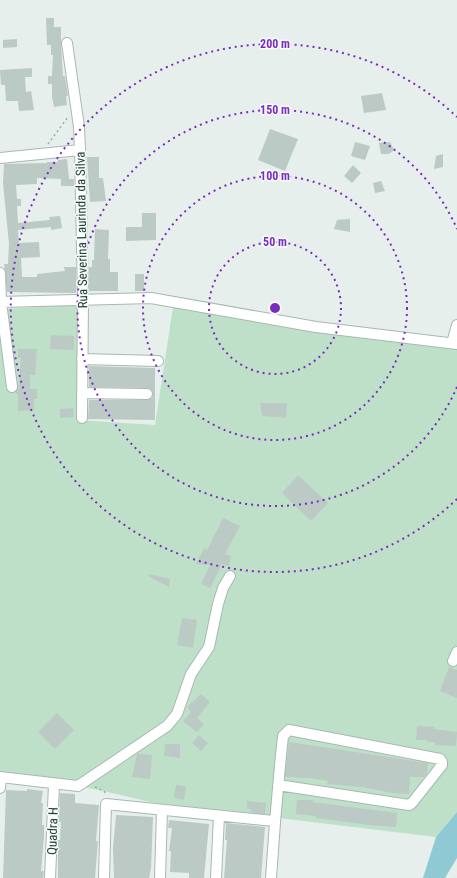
<svg xmlns="http://www.w3.org/2000/svg" width="457" height="878" viewBox="0 0 457 878" font-family="'Roboto Condensed',sans-serif">
	<style>
		.green { fill: #bfe0c8 }
		.water { fill: #8ec9d4 }
		.building { fill: #bbcac4 }
		.lines { fill: none; stroke-linecap: round; stroke-linejoin: round }
		.street-casing { stroke: #a8b8b2; stroke-width: 12 }
		.path { stroke: #86b3a5; stroke-width: 1.5; stroke-dasharray: 2 3; stroke-linecap: butt }
		.street { stroke: #fff; stroke-width: 10 }
		.ring { fill: none; stroke: #7b2cbf; stroke-width: 2; stroke-dasharray: 2 4 }
		.labels { text-anchor: middle; stroke-width: 3; stroke-linejoin: round; paint-order: stroke }
		.street-label { font-size: 13px; fill: #24423a; stroke: #f7fbf9 }
		.centre { fill: #7b2cbf; stroke: #f7fbf9; stroke-width: 2 }
		.ring-label { font-size: 12px; text-anchor: middle; font-weight: bold; fill: #7b2cbf; stroke: #f7fbf9; stroke-width: 3; stroke-linejoin: round; paint-order: stroke }
	</style>
	<rect width="100%" height="100%" fill="#e6efeb"/>
	<!-- green -->
	<path class="green" d="M78 305V420L155 425 173 307 339 334 450 349 457 330V812L436 837 154 803 104 791 0 772V309Z"/>
	<!-- water -->
	<path class="water" d="M457 812V858L445 878H423L436 837Z"/>
	<!-- building -->
	<path class="building" d="M46 18H54V27H61V44L63 76H65L68 95 66 97 67 105 54 107 52 97V84H48V76H52L53 55H51V45H47Z
		M17 39V47L3 48V40Z
		M32 68V77H25L26 92 31 91 34 110 19 111 18 101H6L5 85H1L0 70Z
		M382 93 386 110 364 113 361 96Z
		M270 129 298 139 285 171 258 160Z
		M355 142 370 146 365 160 351 156Z
		M390 142 394 150 389 154H381L379 143Z
		M443 154V167L434 169 436 156Z
		M87 157H99V178H103L106 201 90 202Z
		M67 159 69 179H74V186H61V179L37 178V184L16 185 17 199H21V206H17L18 223 50 220 49 217 60 216 62 228 51 230V227L18 230 19 243 39 242 40 257 21 258 22 277H37V274L65 271 64 267H76V293L7 292 4 264H8L9 244 3 183 4 164 47 163V162H58V160Z
		M353 165 361 173 352 183 344 176Z
		M381 181 385 191 375 193 373 183Z
		M142 213H156V240L126 241V227H142Z
		M350 219V232L334 229 337 220Z
		M95 229 109 230 108 259H110V272H118V291H89V267H92V260H94Z
		M135 274H144V291H135Z
		M51 335 74 336V350L50 349Z
		M18 349H37L35 375H30V389H37V399H34V410L18 411V394H15L18 389 19 383 21 358H18Z
		M89 366 155 368V420L88 419 89 400H147L152 398 153 394 151 389 147 388 89 387Z
		M260 403H287L286 418 262 416Z
		M73 408 74 417 60 418V409Z
		M298 475 328 503 311 521 282 493Z
		M223 518 240 526 225 554 231 556 229 566 222 564 210 588 201 584 210 565 196 564 204 548 207 550Z
		M149 574 170 579 169 587 148 576Z
		M182 618 197 620 193 648 177 645Z
		M449 667 457 670V698L440 691Z
		M201 694 210 702 197 718 204 724 197 732 183 721 191 712 187 707Z
		M57 713 74 730 55 749 38 732Z
		M417 726 434 727V729L457 732 456 746 435 745V742H427V740H416Z
		M199 735 208 743 201 751 192 743Z
		M289 742 428 763 427 774 424 777H410L409 794 392 793 363 787 327 784 328 781 310 778 285 777Z
		M165 744H180V758L164 756Z
		M137 754 152 755 150 779 132 777Z
		M176 785 186 786 184 800 174 798Z
		M27 789 43 791 41 803H43L42 825H44V837L41 871H44L43 878H3L6 790 27 791Z
		M60 793 75 794V803L99 805 96 841H98L95 878H58V840H60L61 822H59Z
		M297 800H313V802L397 813 396 827 369 825 316 818V816L296 814Z
		M247 801 266 803 265 814 251 812V809H247Z
		M116 815 153 817 151 868 149 878H114L113 848Z
		M169 820 209 824 204 878H189V873L170 872 171 851H169L172 828H168Z
		M226 823 265 827 261 878H224L227 840H225Z"/>
	<g class="lines">
		<defs>
			<path id="street" d="M67 43 79 127 80 150 83 299 82 418
				M0 158 80 150
				M0 273 1 302 12 387
				M0 302 151 298 316 327 457 344
				M452 343 457 325
				M82 359 158 361
				M82 393 147 394
				M453 661 457 652
				M0 777 78 786 167 726 177 714 191 674 209 647 218 604 223 588 230 576
				M0 788 1 777
				M50 878 54 784
				M104 878 106 804 274 821
				M160 878 162 811
				M216 878 219 816
				M271 878C274 831 278 783 283 736L289 730 440 759 442 762V765L412 803 409 805 278 785"/>
		</defs>
		<!-- street casing -->
		<use href="#street" class="street-casing"/>
		<!-- path -->
		<path class="path" d="M48 144 68 117
			M95 787 104 791 106 794"/>
		<!-- street -->
		<use href="#street" class="street"/>
	</g>
	<!-- distance rings -->
	<g class="ring">
		<circle cx="275" cy="308" r="66"/>
		<circle cx="275" cy="308" r="132"/>
		<path d="M457 387A198 198 0 1 1 457 229"/>
		<path d="M457 499A264 264 0 1 1 457 117"/>
	</g>
	<g class="labels">
		<!-- street labels -->
		<g class="street-label">
			<text transform="translate(81 230) rotate(-91)" y="5">Rua Severina Laurinda da Silva</text>
			<text transform="translate(52 831) rotate(-88)" y="5">Quadra H</text>
		</g>
	</g>
	<circle cx="275" cy="308" r="6" class="centre"/>
	<g class="ring-label">
		<text x="275" y="48">200 m</text>
		<text x="275" y="114">150 m</text>
		<text x="275" y="180">100 m</text>
		<text x="275" y="246">50 m</text>
	</g>
</svg>
